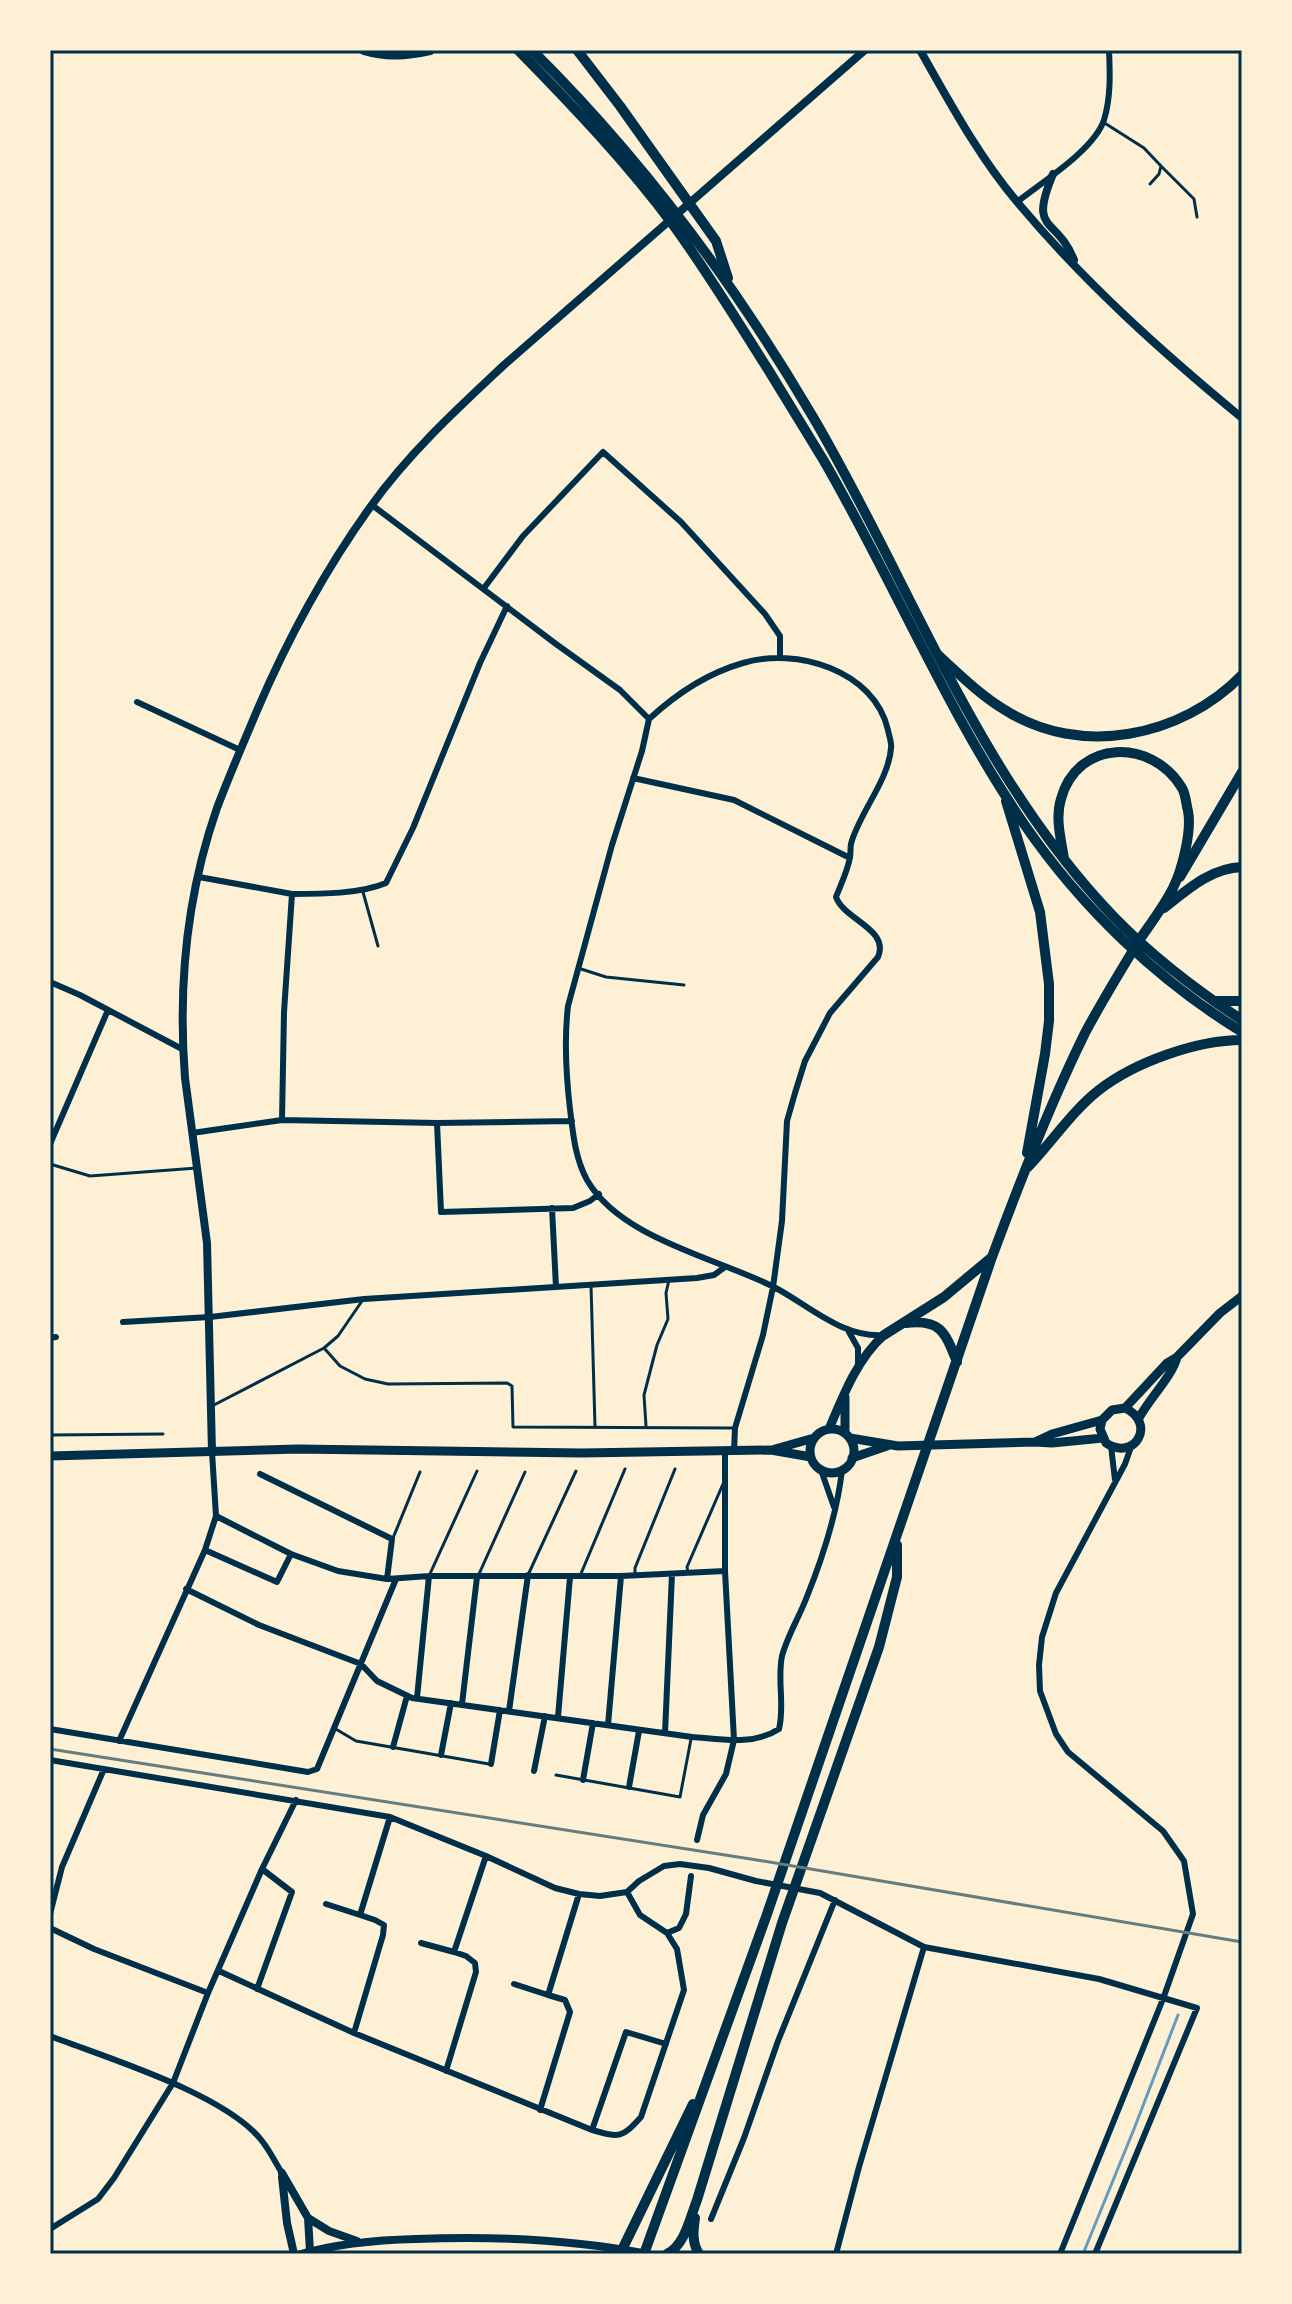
<svg xmlns="http://www.w3.org/2000/svg" width="1292" height="2304" viewBox="0 0 1292 2304" font-family="Helvetica,sans-serif">
	<style>
		.lines { fill: none; stroke-linecap: round; stroke-linejoin: round }
		.stream { stroke: #669bbc; stroke-width: 3 }
		.service { stroke: #003049; stroke-width: 3 }
		.minor { stroke: #003049; stroke-width: 6 }
		.tertiary { stroke: #003049; stroke-width: 8 }
		.secondary { stroke: #003049; stroke-width: 9 }
		.primary { stroke: #003049; stroke-width: 10 }
		.trunk { stroke: #003049; stroke-width: 10 }
		.rail { stroke: #657d81; stroke-width: 3 }
		.neatline { fill: none; stroke: #003049; stroke-width: 3 }
	</style>
	<rect width="100%" height="100%" fill="#fdf0d5"/>
	<g class="lines">
		<!-- stream -->
		<path class="stream" d="M1083 2254 1134 2129 1178 2015"/>
		<!-- service -->
		<path class="service" d="M1103 122 1144 148 1161 166 1159 174 1150 184
			M1161 166 1194 199 1197 217
			M363 892 378 946
			M581 969 606 977 684 985
			M50 1164 90 1176 197 1168
			M591 1285 595 1427
			M324 1348 340 1366 365 1379 388 1384 507 1383 512 1386 513 1427 733 1428
			M212 1406 324 1348 338 1336 362 1301
			M646 1426 644 1395 657 1345 668 1319 666 1293 669 1280
			M50 1435 163 1434
			M393 1538 420 1472
			M688 1573 687 1567 723 1484
			M479 1574 525 1472
			M528 1575 576 1471
			M635 1575V1568L675 1469
			M429 1576 477 1471
			M580 1576 625 1469
			M334 1728 356 1741 489 1764
			M556 1775 680 1797 691 1739"/>
		<!-- minor -->
		<path class="minor" d="M1017 202C1042 182 1094 150 1104 120 1111 97 1110 73 1109 50
			M372 505 556 644 620 690 649 719 642 751 612 845 568 1006C564 1040 566 1075 570 1109 573 1133 575 1158 587 1180 621 1239 717 1258 774 1287 810 1306 842 1338 884 1335
			M484 588 523 536 603 452 681 522 765 614 780 636V657
			M137 702 240 750
			M649 719C675 695 708 673 743 663 796 647 874 670 888 730 889 736 892 743 891 748 889 780 858 815 851 844 850 848 851 852 850 857 848 870 841 884 836 897 844 920 890 929 878 957L830 1013 805 1061 795 1093 787 1121 782 1221 773 1287 763 1335 735 1428 734 1451
			M633 778 734 800 850 858
			M199 877 292 894 284 1012 282 1120
			M292 894C321 894 360 894 386 883L413 828 480 663 507 606
			M50 982 80 995 182 1049
			M437 1123 441 1212 573 1208 590 1201 599 1194
			M192 1133 282 1120 437 1123 572 1121
			M50 1144 108 1010
			M552 1208 556 1287
			M123 1322 210 1317 364 1299 697 1278 714 1275 725 1267
			M849 1332 858 1348V1366
			M50 1338 56 1337
			M1111 1446 1115 1480
			M821 1470 834 1507
			M260 1474 392 1539 387 1579
			M205 1550 277 1582 291 1554 216 1516
			M291 1554 338 1571 387 1579 429 1576H621L725 1571
			M186 1589 259 1625 361 1664 377 1681 412 1698 692 1737C721 1739 753 1746 779 1729 785 1705 777 1680 782 1656 787 1637 799 1617 806 1599 823 1557 837 1515 842 1470
			M417 1698 429 1576
			M462 1704 477 1577
			M509 1711 528 1575
			M558 1717 570 1577
			M608 1725 621 1576
			M50 1729 308 1772 317 1769 396 1579
			M665 1733 672 1574
			M119 1741 205 1550 216 1516 212 1452
			M393 1747 407 1696
			M441 1755 451 1703
			M50 1760 390 1817 486 1856 555 1888 579 1894 600 1896 627 1892
			M491 1764 500 1710
			M534 1771 545 1716
			M583 1780 593 1723
			M629 1787 639 1731
			M697 1840 703 1815 726 1774 734 1740 725 1571V1451
			M627 1892 639 1881 664 1866 680 1864 709 1868 756 1881 820 1893 924 1947 1099 1979 1197 2008 1095 2254
			M326 1904 360 1915
			M50 1914 62 1867 104 1769
			M50 1928 94 1949 208 1993
			M667 1933 679 1928 686 1914 691 1876
			M421 1943 454 1952
			M219 1971 354 2033 592 2130 626 2032 666 2044
			M514 1984 548 1995
			M257 1989 292 1892 262 1869
			M354 2033 383 1935 384 1925 375 1920 360 1915 390 1817
			M50 2036C107 2058 226 2094 262 2141 270 2151 275 2162 282 2173
			M446 2071 476 1972 475 1963 466 1956 454 1952 486 1856
			M540 2110 570 2012 565 2000 548 1995 579 1894
			M592 2130C620 2138 622 2138 641 2117L684 1990 677 1949 667 1933 640 1915 627 1892
			M711 2219 744 2138 778 2041 835 1900
			M50 2229 98 2199 114 2178 173 2083 208 1993 262 1869 296 1800
			M836 2254 859 2167 924 1947
			M1060 2254 1163 1999 1193 1914 1184 1861 1163 1831 1068 1752 1056 1734 1040 1691 1039 1665 1042 1637 1056 1593 1125 1464 1131 1447"/>
		<!-- tertiary -->
		<path class="tertiary" d="M920 50C950 103 979 157 1018 203 1085 283 1162 352 1242 418
			M1053 174C1028 234 1056 215 1074 260
			M212 1452 207 1243 185 1078C178 988 187 894 217 808 229 776 243 744 256 713 287 640 325 570 371 506 409 453 457 409 504 365L865 50
			M282 2173 308 2218 310 2251
			M282 2177 287 2223 294 2254
			M308 2218 329 2231 357 2241
			M301 2254C339 2243 377 2240 416 2239 493 2236 572 2239 648 2254"/>
		<!-- secondary -->
		<path class="secondary" d="M1139 1418C1149 1399 1173 1375 1177 1357
			M1102 1420 1100 1429 1106 1443C1135 1462 1157 1423 1125 1408
			M829 1429C843 1396 857 1359 884 1335
			M810 1451a22 22 0 1 1 44 0a22 22 0 1 1-44 0Z
			M845 1433V1397
			M850 1438 898 1446 1035 1442 1052 1443 1103 1438
			M1035 1442 1052 1434 1102 1420 1112 1410 1125 1408 1167 1363 1177 1357 1220 1313 1242 1296
			M775 1449 814 1438
			M50 1456 298 1449 582 1453 771 1450 811 1457
			M852 1458 887 1446"/>
		<!-- primary -->
		<path class="primary" d="M938 655C959 674 980 695 1005 710 1080 758 1182 737 1242 675
			M1180 877 1242 772"/>
		<!-- trunk -->
		<path class="trunk" d="M364 50C387 57 406 55 430 50
			M518 50C573 106 628 164 674 226 708 273 738 322 769 371 787 401 806 431 824 461 893 580 946 710 1024 824 1081 907 1157 980 1242 1032
			M532 50C641 158 735 284 813 417 911 584 977 775 1114 917 1152 956 1196 990 1242 1020
			M577 50 620 106 716 241 728 278
			M1006 801 1040 912 1049 984V1021L1045 1054 1027 1153
			M1164 908C1188 889 1211 868 1242 867
			M1216 1001H1242
			M1028 1167C1052 1142 1072 1111 1099 1090 1135 1062 1197 1040 1242 1040
			M906 1323C941 1319 945 1332 957 1362
			M884 1335 944 1297 992 1257
			M695 2218C693 2231 692 2243 699 2254
			M310 2251 311 2254
			M620 2254 693 2104
			M644 2254 766 1917 992 1257C1020 1181 1049 1106 1085 1033 1102 1001 1121 970 1140 939 1151 923 1164 906 1173 888 1182 870 1192 831 1188 811 1186 804 1186 795 1182 788 1152 738 1077 739 1061 799 1055 818 1061 839 1064 859
			M667 2254C685 2245 690 2218 697 2200L782 1923 879 1647 897 1577V1545"/>
		<!-- rail -->
		<path class="rail" d="M50 1749 757 1860 1242 1942"/>
	</g>
	<!-- border -->
	<rect width="1292" height="2304" fill="none" stroke="#fdf0d5" stroke-width="104"/>
	<rect x="52" y="52" width="1188" height="2200" class="neatline"/>
</svg>
